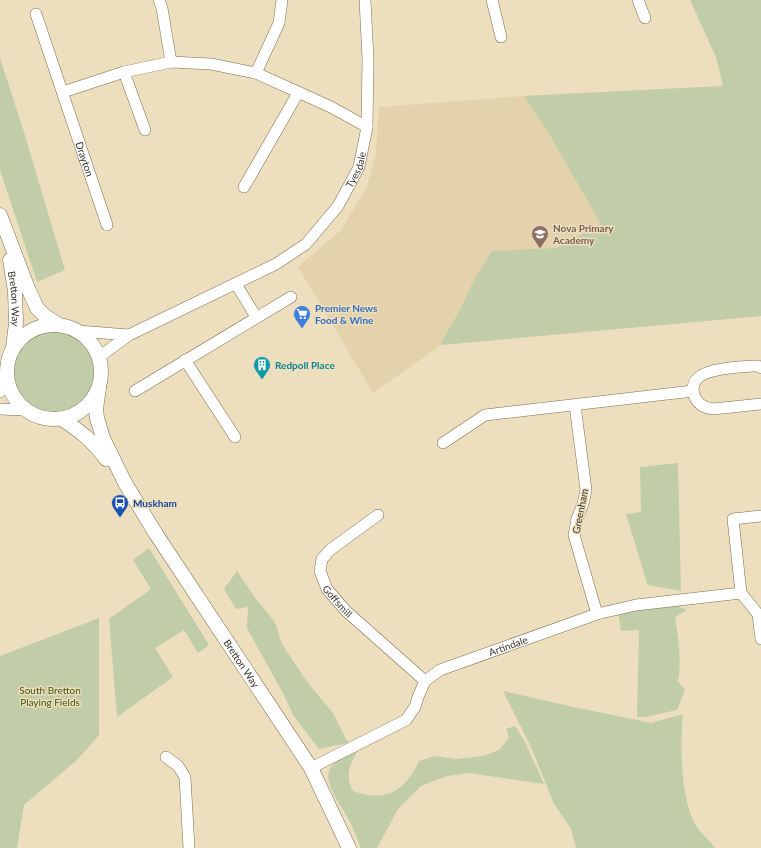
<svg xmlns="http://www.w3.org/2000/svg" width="761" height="848" viewBox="0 0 761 848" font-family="Lato,sans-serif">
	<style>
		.built { fill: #e3d2ab }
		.green { fill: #c1cda8 }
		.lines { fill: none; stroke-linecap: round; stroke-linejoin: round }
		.minor-casing { stroke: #7b6e50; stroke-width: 12 }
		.tertiary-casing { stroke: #7b6e50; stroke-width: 15 }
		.minor { stroke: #fff; stroke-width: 11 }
		.tertiary { stroke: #fff; stroke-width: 14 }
		.labels { text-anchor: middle; stroke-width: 3; stroke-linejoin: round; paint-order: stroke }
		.street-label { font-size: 10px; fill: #363024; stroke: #eddfbe }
		.education-label { font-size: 10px; font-weight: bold; fill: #785e54; stroke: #eddfbe; text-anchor: start }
		.shop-label { font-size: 10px; font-weight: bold; fill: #366cbe; stroke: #eddfbe; text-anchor: start }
		.culture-label { font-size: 10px; font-weight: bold; fill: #0d838f; stroke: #eddfbe; text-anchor: start }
		.transit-label { font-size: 10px; font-weight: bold; fill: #164399; stroke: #eddfbe; text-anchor: start }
		.park-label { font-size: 10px; fill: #43530e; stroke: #eddfbe }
	</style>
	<rect width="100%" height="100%" fill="#eddfbe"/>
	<!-- built -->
	<path class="built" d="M724 86 761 316 441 345 373 393 298 267 341 230 367 187 376 152 379 107 524 96Z"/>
	<!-- green -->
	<path class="green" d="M690 0H761V316L440 345 460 310 473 282 492 251 557 248 601 224 551 137 524 96 723 86 716 57Z
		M0 58 23 129 65 270 37 282 0 170Z
		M7 372a47 47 0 1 1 94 0a47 47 0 1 1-94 0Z
		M678 463 681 591 648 585 647 583 626 514 641 512 640 467Z
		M149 548 209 645 198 653 184 630 155 648 173 677 117 717 109 619 151 589 133 560Z
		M237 571 256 599 275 622 282 644 308 683 333 713 348 743 319 749 293 715 283 693 247 628 248 607 236 609 224 589Z
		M675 605 687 610 675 617C678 638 682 660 678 681L685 690 677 710 645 717H637L639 630 621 631 618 613Z
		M99 618V735L78 759 24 805 17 848H0V656Z
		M503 691 569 706 651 723 683 714C680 744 680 801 697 827 702 835 710 840 715 848H576L571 829 554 804 531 747Z
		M515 726 525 742 544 784 469 773 447 776 421 786 398 809 377 848H361C357 839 354 830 350 822 344 809 324 786 329 771 333 760 347 757 357 752 349 766 345 776 353 791 386 803 405 791 419 761L435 756 456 759 483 756 499 750 509 738 506 729Z"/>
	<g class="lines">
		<defs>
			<g id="minor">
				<path d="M159 0 162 8 171 62"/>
				<path d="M492 0 501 37"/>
				<path d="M638 0 645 18"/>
				<path id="s1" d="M36 14 107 225"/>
				<path d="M124 72 145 130"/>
				<path d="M256 73 279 23 282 0"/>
				<path d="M63 92 124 72 171 62 211 64 256 73 331 107 367 127"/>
				<path d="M244 187 298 93"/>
				<path d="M236 284 256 317"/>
				<path d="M78 331 129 335"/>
				<path id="s2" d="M99 357 129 335 276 264 306 244 338 206 359 167 367 127 368 59 365 0"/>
				<path d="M185 360 235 437"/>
				<path d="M761 368 758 366H751C734 368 686 367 694 395 697 404 705 408 713 409L761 404"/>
				<path d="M135 391 291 297"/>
				<path d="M0 392 6 374"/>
				<path d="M575 405 586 490 583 504 577 519 574 535 597 614"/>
				<path d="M0 409 25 410"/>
				<path d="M443 443 485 415 693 391"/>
				<path id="s3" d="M378 515 330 550 322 559 320 571 327 589 346 611 425 681"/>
				<path d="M761 516 733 519 741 593 758 614 761 639"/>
				<path d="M166 757 178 766 185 777 189 848"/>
				<path id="s4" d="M311 768 406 720 415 707 418 697 425 681 440 670 597 614 636 605 741 593"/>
			</g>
			<g id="tertiary">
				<path d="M0 215 27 286 37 308 45 316 59 325"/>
				<path id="s5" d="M10 260 15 291 16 323 13 348"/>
				<circle cx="54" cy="372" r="47"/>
				<path id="s6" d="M99 388 96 409 97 418 103 438 125 483 156 534 311 768 349 848"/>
				<path d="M62 419C81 432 93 441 106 459"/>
			</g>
		</defs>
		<!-- minor casing -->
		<use href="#minor" class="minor-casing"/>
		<!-- tertiary casing -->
		<use href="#tertiary" class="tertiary-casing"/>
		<!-- minor -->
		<use href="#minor" class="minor"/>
		<!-- tertiary -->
		<use href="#tertiary" class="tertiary"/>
	</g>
	<!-- icons -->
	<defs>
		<symbol id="school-pin" viewBox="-11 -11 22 30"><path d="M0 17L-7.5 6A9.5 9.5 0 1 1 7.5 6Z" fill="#8d6e63" stroke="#eddfbe"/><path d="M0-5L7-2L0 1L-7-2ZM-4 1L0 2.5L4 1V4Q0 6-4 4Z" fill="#fff"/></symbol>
		<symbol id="supermarket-pin" viewBox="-11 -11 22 30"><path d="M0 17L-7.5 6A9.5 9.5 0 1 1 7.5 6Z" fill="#3f7fe0" stroke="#eddfbe"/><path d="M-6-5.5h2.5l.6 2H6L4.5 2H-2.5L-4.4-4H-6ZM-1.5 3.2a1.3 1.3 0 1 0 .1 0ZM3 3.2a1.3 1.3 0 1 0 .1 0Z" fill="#fff"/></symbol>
		<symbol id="building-pin" viewBox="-11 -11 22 30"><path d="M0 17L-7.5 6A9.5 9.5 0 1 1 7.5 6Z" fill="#0f9aa8" stroke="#eddfbe"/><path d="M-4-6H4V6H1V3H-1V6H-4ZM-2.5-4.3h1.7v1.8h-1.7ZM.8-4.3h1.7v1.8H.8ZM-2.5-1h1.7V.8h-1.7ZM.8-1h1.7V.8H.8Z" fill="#fff"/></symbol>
		<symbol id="bus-pin" viewBox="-11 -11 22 30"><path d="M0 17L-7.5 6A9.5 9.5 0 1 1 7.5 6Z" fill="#1a4fb4" stroke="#eddfbe"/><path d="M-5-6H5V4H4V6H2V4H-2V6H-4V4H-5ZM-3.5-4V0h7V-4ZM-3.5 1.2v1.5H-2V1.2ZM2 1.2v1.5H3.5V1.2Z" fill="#fff"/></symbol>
	</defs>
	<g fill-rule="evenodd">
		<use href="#school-pin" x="530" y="224" width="20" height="27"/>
		<use href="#supermarket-pin" x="292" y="304" width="20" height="27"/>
		<use href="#building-pin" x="252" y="355" width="20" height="27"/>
		<use href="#bus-pin" x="110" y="493" width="20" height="27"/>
	</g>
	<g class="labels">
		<!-- street labels -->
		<g class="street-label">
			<text dy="4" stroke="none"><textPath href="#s1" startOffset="153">Drayton</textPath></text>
			<text dy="4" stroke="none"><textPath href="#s2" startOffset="327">Tyesdale</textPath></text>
			<text dy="4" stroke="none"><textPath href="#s5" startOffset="39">Bretton Way</textPath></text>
			<text transform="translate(580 511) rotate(-79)" y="4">Greenham</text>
			<text dy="4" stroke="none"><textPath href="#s3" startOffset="119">Goffsmill</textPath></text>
			<text dy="4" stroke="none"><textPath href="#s4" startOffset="241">Artindale</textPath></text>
			<text dy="4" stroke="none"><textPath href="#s6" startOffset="316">Bretton Way</textPath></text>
		</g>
		<!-- education labels -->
		<g class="education-label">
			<text x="553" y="232">Nova Primary<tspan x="553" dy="12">Academy</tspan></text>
		</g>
		<!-- shop labels -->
		<g class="shop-label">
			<text x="315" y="312">Premier News<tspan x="315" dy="12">Food &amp; Wine</tspan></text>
		</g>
		<!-- culture labels -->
		<g class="culture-label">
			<text x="275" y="369">Redpoll Place</text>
		</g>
		<!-- transit labels -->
		<g class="transit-label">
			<text x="133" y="507">Muskham</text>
		</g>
		<!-- park labels -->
		<g class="park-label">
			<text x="50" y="694">South Bretton<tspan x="50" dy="12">Playing Fields</tspan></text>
		</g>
	</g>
</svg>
